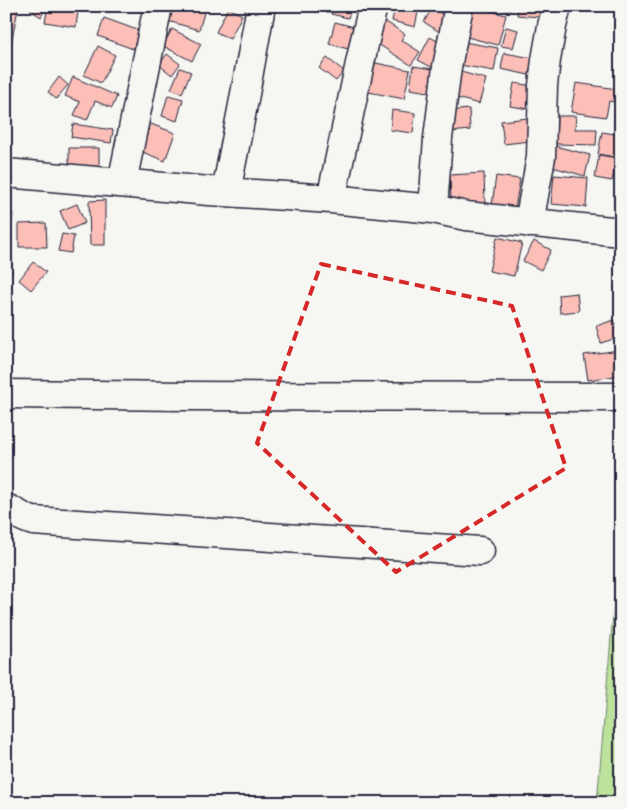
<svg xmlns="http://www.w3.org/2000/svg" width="627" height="809" viewBox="0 0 627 809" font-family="'Comic Neue',sans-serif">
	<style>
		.green { fill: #bce29c; stroke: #6f826c }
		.building { fill: #fbbfb8; stroke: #22223b }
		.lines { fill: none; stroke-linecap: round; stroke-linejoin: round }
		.street-casing { stroke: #22223b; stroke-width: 31 }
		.street { stroke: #f6f6f2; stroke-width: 28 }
		.marked { fill: none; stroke: #d62828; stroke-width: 4; stroke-dasharray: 10 6; stroke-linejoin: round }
	</style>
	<rect width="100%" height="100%" fill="#f6f6f2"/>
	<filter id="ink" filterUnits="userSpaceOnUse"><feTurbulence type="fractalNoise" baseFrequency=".02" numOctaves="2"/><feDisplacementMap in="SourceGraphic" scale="10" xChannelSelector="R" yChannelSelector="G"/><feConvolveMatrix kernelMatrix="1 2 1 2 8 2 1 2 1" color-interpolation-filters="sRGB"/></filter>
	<g filter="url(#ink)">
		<!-- green -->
		<path class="green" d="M616 578H621V803H597Z"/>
		<!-- building -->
		<path class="building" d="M32 6H46L41 17 30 10Z
			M48 6 78 11 76 27 45 22Z
			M173 6H206L199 30 168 21Z
			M333 6H352L348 18 331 14Z
			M395 6 419 7 415 27 392 21Z
			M471 6 506 15 498 45 463 36Z
			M491 6H511L510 11Z
			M518 6H540L539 17 517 15Z
			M620 6H621V31L614 29Z
			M6 7 18 9 10 49 6 48Z
			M228 8 242 15 230 39 216 32Z
			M432 8 450 19 441 33 424 22Z
			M104 18 140 31 133 49 98 36Z
			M383 20 405 34 401 40 420 52 411 65 370 39Z
			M335 22 362 29 356 51 329 44Z
			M506 27 518 30 513 48 501 46Z
			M172 29 201 44 192 61 163 46Z
			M430 37 447 46 435 69 418 60Z
			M464 42 498 48 494 71 460 65Z
			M98 46 115 55 101 83 84 75Z
			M504 53 533 58 529 75 501 69Z
			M167 54 180 64 172 75 159 65Z
			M327 58 344 71 336 81 319 68Z
			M371 62 410 70 404 99 364 91Z
			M413 66 439 70 435 93 410 89Z
			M180 68 191 72 182 93 171 89Z
			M621 69V103L609 101 606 117 571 112 576 83 617 89Z
			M461 72 486 79 479 104 453 97Z
			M59 77 68 85 56 99 48 92Z
			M73 77 117 96 112 108 95 101 87 120 74 115 80 102 65 96Z
			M514 83 533 86 529 109 510 106Z
			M168 95 183 99 177 121 162 116Z
			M469 109 470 130 451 132 449 111Z
			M392 110 415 113 413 133 390 130Z
			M557 116H576L575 129H597L596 145 556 144Z
			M528 118 530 141 504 144 501 121Z
			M73 124 113 130 111 143 71 137Z
			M151 124 175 133 165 161 140 151Z
			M602 132 621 135V158L598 154Z
			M555 146 590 155 585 176 549 166Z
			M69 148H99V174H69Z
			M599 155 617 158 612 181 595 178Z
			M484 173 485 205 451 206 450 175Z
			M554 175 588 178 586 207 551 204Z
			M496 176 520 179 515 208 492 205Z
			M105 200V245H90L89 201Z
			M77 204 85 223 68 230 60 211Z
			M6 213H13L10 250H6Z
			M46 223 47 247H19V224Z
			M62 234 74 236 71 253 58 251Z
			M497 237 522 243 514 276 489 271Z
			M534 241 551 250 541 270 523 261Z
			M7 253 12 273 6 274V254Z
			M33 262 46 272 31 290 19 280Z
			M577 293 579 311 560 313 559 295Z
			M6 294H11L9 327H6Z
			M614 320 620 337 601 343 596 326Z
			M619 350 621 375 588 380 584 355Z"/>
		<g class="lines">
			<defs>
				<path id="street" d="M6 173 209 191 331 199 433 209 466 216 621 232
					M122 183 158 6
					M226 192 243 105 261 6
					M331 199 365 40 373 6
					M433 209 438 138 447 67 459 6
					M529 223 541 157 543 85 546 60 552 26 557 6
					M6 394 186 396 621 397
					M6 508C16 512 21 518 33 521L480 551"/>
			</defs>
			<!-- street casing -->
			<use href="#street" class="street-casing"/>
			<!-- street -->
			<use href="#street" class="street"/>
		</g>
	</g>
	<!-- marked area -->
	<path class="marked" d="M321 264 512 306 566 468 396 572 257 443Z"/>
	<!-- margin -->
	<rect width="627" height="809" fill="none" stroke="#f6f6f2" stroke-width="25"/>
	<rect x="12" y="12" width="602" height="784" fill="none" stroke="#22223b" stroke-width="2" filter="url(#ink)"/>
</svg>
